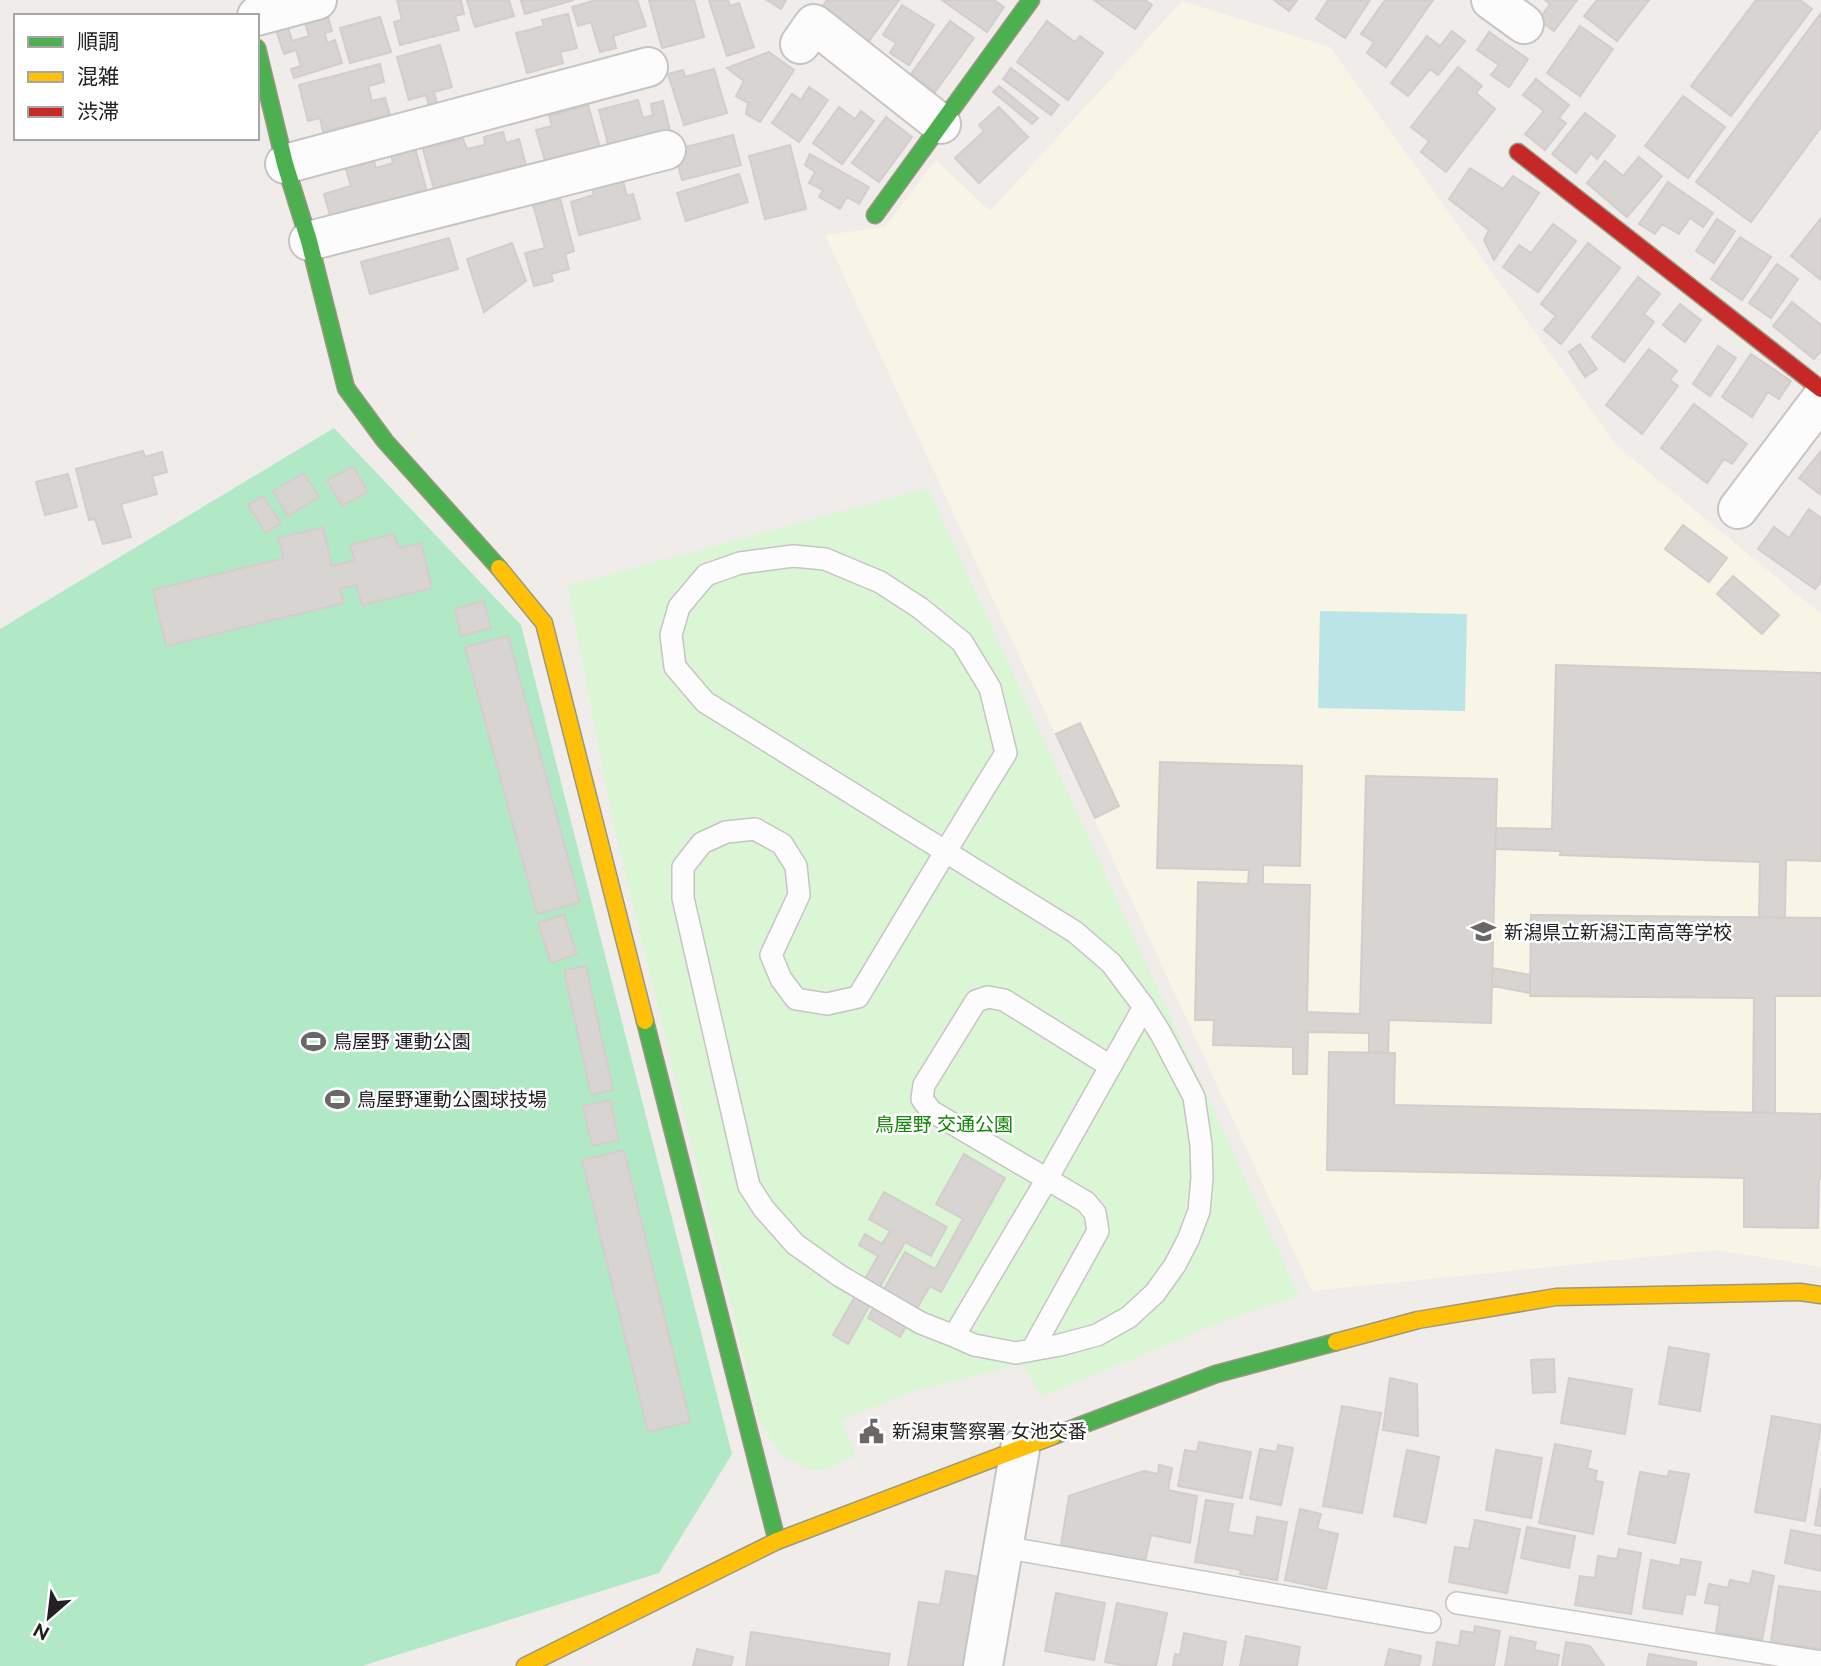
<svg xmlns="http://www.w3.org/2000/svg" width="1821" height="1666" viewBox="0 0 1821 1666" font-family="Raleway,'Noto Sans JP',sans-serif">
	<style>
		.education { fill: #f8f4e6 }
		.park { fill: #daf6d4 }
		.pitch { fill: #b1e9c7 }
		.water { fill: #bae4e5 }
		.building { fill: #d7d4d2; stroke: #d3cdcb; stroke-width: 2 }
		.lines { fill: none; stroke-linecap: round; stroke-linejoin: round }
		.lane-casing { stroke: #c6c5c4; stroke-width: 24 }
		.street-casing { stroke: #c6c5c4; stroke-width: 42 }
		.fast-casing { stroke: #9b9880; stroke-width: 19 }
		.slow-casing { stroke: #9b9880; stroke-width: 19 }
		.jam-casing { stroke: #9b9880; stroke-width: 19 }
		.lane { stroke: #fdfcfc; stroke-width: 21 }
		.street { stroke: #fdfcfc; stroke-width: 38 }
		.fast { stroke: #4caf50; stroke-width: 16 }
		.slow { stroke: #ffc107; stroke-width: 16 }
		.jam { stroke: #c62828; stroke-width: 16 }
		.labels { text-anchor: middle; stroke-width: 5; stroke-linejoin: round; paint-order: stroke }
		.poi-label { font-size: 19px; fill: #212121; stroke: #fff; text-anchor: start }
		.park-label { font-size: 19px; fill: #118504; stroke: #fff }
	</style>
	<rect width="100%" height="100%" fill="#efecea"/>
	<!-- education -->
	<path class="education" d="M1182 1 1330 47 1617 446 1821 614V1267L1716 1250 1312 1291 825 235 885 227 936 160 990 211Z"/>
	<!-- park -->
	<path class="park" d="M928 488 1299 1296 1229 1319 1042 1396 1022 1364 911 1392 842 1420 856 1456 823 1470H810L782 1456 759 1420 614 827 568 586Z"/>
	<!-- pitch -->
	<path class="pitch" d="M334 428 521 625 732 1454 659 1573 362 1666H0V629Z"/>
	<!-- water -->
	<path class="water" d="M1320 611 1467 614 1465 711 1318 708Z"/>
	<!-- building -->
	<path class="building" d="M397 0H461L464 14 455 16 459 30 400 45 394 22 402 20Z
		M467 0H509L514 16 475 27Z
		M525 0H574L525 14 521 1Z
		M596 0H637L646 26 613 36 616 48 600 52 591 22 578 26 572 7Z
		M649 0H694L704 37 662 48Z
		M709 0H728L730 6 739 3 754 47 727 56Z
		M767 0H786L781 9Z
		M827 0H899L866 45 819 11Z
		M942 0H994L1004 7 987 32Z
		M1094 0H1145L1152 5 1135 29Z
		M1274 0H1297L1289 11Z
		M1328 0H1370L1345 38 1316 19Z
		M1385 0H1433L1386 67 1367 53 1374 42 1361 34Z
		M1545 0H1577L1554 31 1539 20 1550 4Z
		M1597 0H1649L1617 41 1584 16Z
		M1756 0H1800L1812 9 1731 116 1691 86Z
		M902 5 934 25 909 65 890 53 896 43 883 35Z
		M325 6 332 31 325 33 327 43 335 40 342 63 294 78 291 69 301 66 296 50 284 54 276 30 288 27 292 41 309 36 302 13Z
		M1821 13V127L1751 222 1696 182Z
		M568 14 577 48 560 52 563 63 527 73 516 33 544 26 542 20Z
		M380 17 391 52 350 63 340 28Z
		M950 21 974 38 935 92 911 74Z
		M1047 21 1075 42 1080 36 1103 53 1068 100 1017 62Z
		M1580 26 1613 49 1580 96 1547 73Z
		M1452 31 1465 41 1438 75 1430 69 1408 96 1391 83 1427 36 1440 46Z
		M1489 32 1528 59 1509 87 1491 75 1499 65 1477 50Z
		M440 45 452 87 434 92 437 104 429 106 426 95 409 100 397 57Z
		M769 52 794 70 760 122 746 114 748 103 736 96 744 81 727 68Z
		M380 64 384 82 368 86 372 101 385 98 390 115 323 132 320 118 308 121 299 85Z
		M1458 67 1482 86 1476 93 1495 109 1446 172 1421 152 1429 141 1411 127Z
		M1011 68 1059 105 1051 115 1003 79Z
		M714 69 727 113 684 125 668 74 683 70 685 77Z
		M1536 79 1569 105 1559 118 1566 123 1545 150 1525 134 1544 111 1523 95Z
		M999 86 1038 118 1032 124 993 92Z
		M809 87 828 100 799 142 772 123 792 94 801 100Z
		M1683 96 1725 127 1688 178 1645 146Z
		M638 100 643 118 653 115 651 104 663 101 671 135 610 151 599 110Z
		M588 105 601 151 547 167 536 130 552 126 549 116Z
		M839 107 855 119 861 111 874 121 842 164 813 143Z
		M999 107 1028 137 979 183 955 158 984 131 979 125Z
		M1585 113 1615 136 1597 159 1591 153 1576 173 1552 154Z
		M886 117 912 137 879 182 852 163Z
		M503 132 506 143 519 139 527 169 435 193 423 149 463 139 467 149 485 145 484 137Z
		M733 135 741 165 682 180 674 150Z
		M790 145 806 209 765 219 749 156Z
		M415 148 429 199 331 219 324 194 351 186 345 166 373 158 376 168 393 163 391 154Z
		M810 154 869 187 859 204 847 197 840 209 819 197 823 190 809 183 815 172 805 165Z
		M1639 157 1662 176 1627 217 1587 183 1605 161 1623 176Z
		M1470 168 1503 189 1513 176 1539 193 1494 260 1484 240 1489 230 1449 199Z
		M739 174 748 202 686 221 677 193Z
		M622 177 627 196 633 194 640 219 579 235 571 202 594 195 591 184Z
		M1668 182 1713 213 1703 227 1690 218 1679 234 1662 224 1655 234 1639 224Z
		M560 198 574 251 565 254 569 269 551 274 553 281 534 286 525 253 545 248 533 205Z
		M1821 218V280L1791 256Z
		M1717 219 1735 231 1714 263 1696 251Z
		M1553 224 1576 241 1538 292 1503 267 1519 245 1531 253Z
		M1740 237 1771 257 1742 300 1711 279Z
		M449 238 458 269 370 294 361 262Z
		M512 243 526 281 484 312 467 259Z
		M1588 243 1620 268 1561 344 1544 330 1556 316 1541 304Z
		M1777 264 1798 279 1771 318 1749 303Z
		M1638 277 1660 294 1644 314 1654 322 1624 362 1592 337Z
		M1792 302 1821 325V351L1814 359 1773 326Z
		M1680 304 1701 320 1685 342 1663 325Z
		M1580 344 1597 369 1585 377 1569 352Z
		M1718 346 1736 358 1710 396 1693 384Z
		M1649 349 1677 371 1670 380 1678 386 1642 434 1606 405Z
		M1751 354 1791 381 1779 399 1768 392 1752 417 1722 397Z
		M1694 404 1747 444 1732 464 1724 459 1707 483 1661 448Z
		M143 451 145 457 162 452 167 472 152 476 157 494 121 504 131 537 103 544 95 519 89 520 76 469Z
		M1821 451V495L1799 478Z
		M353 466 368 492 342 506 327 480Z
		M304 473 319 497 288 516 273 491Z
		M68 474 77 507 45 515 36 482Z
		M263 496 281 523 266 533 248 505Z
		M1809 509 1821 518V581L1815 589 1758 549 1774 527 1789 538Z
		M1683 525 1727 558 1709 582 1665 549Z
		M323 527 332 566 355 560 350 545 394 534 398 548 421 543 432 588 362 605 356 585 340 589 344 603 166 646 153 590 284 558 278 538Z
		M1733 576 1779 615 1762 634 1717 594Z
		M484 601 491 628 461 636 455 609Z
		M508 636 580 902 537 914 465 647Z
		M1556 665 1821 673V861L1786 860 1785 918 1759 917 1760 862 1560 855 1561 851 1495 849 1496 828 1552 829Z
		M1080 723 1119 806 1095 818 1056 734Z
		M1160 762 1302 766 1300 866 1263 865V884L1310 885 1307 1012 1360 1014 1366 776 1497 779 1491 1023 1389 1020 1388 1053 1369 1052V1033L1308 1032 1307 1074H1293V1047L1213 1045 1214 1020H1195L1198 882 1248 884 1249 870 1157 868Z
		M564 914 577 954 551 963 538 923Z
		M1531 915 1821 918V996H1775V1113L1753 1112 1754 998 1530 996Z
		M586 966 613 1090 591 1095 564 970Z
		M1493 968 1530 975V993L1492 986Z
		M1329 1052 1395 1053 1394 1105 1821 1114V1179H1819L1818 1228 1744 1227V1178L1327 1170Z
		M610 1100 619 1140 592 1146 583 1106Z
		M624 1150 690 1422 648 1432 582 1160Z
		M964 1154 1005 1178 941 1292 930 1286 900 1337 868 1318 905 1252 935 1269 963 1219 936 1204Z
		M884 1192 947 1227 931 1256 905 1242 848 1344 833 1335 878 1256 859 1245 865 1234 882 1244 890 1231 869 1219Z
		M1669 1347 1709 1354 1700 1411 1659 1404Z
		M1554 1359 1555 1392 1533 1393 1531 1360Z
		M1390 1378 1417 1384 1418 1436 1383 1430Z
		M1569 1378 1632 1389 1625 1434 1561 1423Z
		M1342 1406 1381 1413 1362 1513 1323 1506Z
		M1772 1416 1821 1425 1805 1521 1755 1512Z
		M1199 1442 1251 1452 1242 1498 1178 1486 1185 1450 1197 1452Z
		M1555 1444 1591 1451 1587 1468 1597 1471 1595 1481 1603 1482 1593 1534 1539 1523Z
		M1278 1445 1293 1448 1281 1505 1250 1499 1260 1449 1277 1452Z
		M1407 1450 1439 1457 1426 1523 1394 1516Z
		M1496 1450 1542 1458 1531 1518 1486 1510Z
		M1159 1465 1172 1468 1168 1490 1197 1496 1190 1543 1151 1535 1145 1561 1061 1545 1069 1496 1144 1471 1158 1474Z
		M1669 1471 1689 1474 1675 1543 1628 1534 1640 1472 1668 1477Z
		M1821 1488V1526L1815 1525Z
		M1206 1500 1233 1504 1228 1532 1254 1536 1257 1517 1287 1522 1277 1580 1240 1574 1241 1570 1195 1562Z
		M1300 1509 1321 1514 1317 1529 1338 1534 1326 1589 1285 1580Z
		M1475 1520 1520 1529 1507 1593 1449 1582 1455 1547 1469 1549Z
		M1527 1527 1575 1536 1569 1568 1521 1558Z
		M1791 1530 1821 1536V1571L1785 1563Z
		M1619 1549 1641 1553 1631 1614 1575 1605 1580 1576 1595 1578 1598 1556 1617 1559Z
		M1681 1559 1701 1562 1695 1595 1686 1594 1682 1614 1643 1608 1651 1560 1680 1566Z
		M946 1571 986 1578 971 1666H908L919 1602 940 1605Z
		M1753 1571 1774 1576 1762 1640 1716 1632 1720 1605 1705 1603 1709 1584 1728 1588 1730 1580 1750 1584Z
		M1779 1586 1821 1592V1649L1771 1642Z
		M1056 1593 1105 1603 1094 1660 1045 1651Z
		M1117 1603 1167 1613 1156 1666H1125L1105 1662Z
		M1475 1626 1500 1631 1494 1666H1433L1437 1642 1459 1646 1461 1631 1474 1633Z
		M751 1632 890 1654 888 1666H746Z
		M1184 1633 1226 1642 1222 1666H1173L1175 1654 1180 1655Z
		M1246 1636 1300 1647 1297 1666H1240Z
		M1510 1637 1536 1642 1534 1650 1559 1655 1557 1666H1505Z
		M1566 1642 1590 1646 1604 1666H1562Z
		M697 1649 733 1657 731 1666H693Z
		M1389 1649 1421 1656 1419 1666H1385Z
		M1649 1654 1696 1662V1666H1647Z"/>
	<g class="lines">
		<defs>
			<path id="lane" d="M954 1336 974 1345 1016 1353 1060 1345 1097 1335 1129 1317 1155 1293 1175 1265 1188 1240 1199 1211 1202 1178 1201 1145 1194 1097 1161 1034 1144 1007 1111 963 1075 932 705 702 675 667 671 635 679 607 706 575 740 563 793 556 825 559 880 582 920 608 962 642 990 688 1006 753C956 833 907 916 858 997L827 1004 796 999 781 979 771 955 799 895 796 866 782 844 755 829 726 832 702 843 683 867V898L749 1186 764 1209 795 1244 840 1276 921 1323 954 1336
				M954 1336 1047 1179 1144 1007
				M1032 1350 1098 1231 1095 1213 1086 1202 931 1111 922 1099 924 1085 976 1001 988 997 1004 1000 1110 1066
				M1003 1547 1430 1622
				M1457 1603 1821 1662"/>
			<path id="street" d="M1491 0 1524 24
				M257 16 317 0
				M800 44 814 24 941 124
				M285 164 648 67
				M309 241 666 150
				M1738 509 1821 399
				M983 1666 1020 1449"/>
			<path id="fast" d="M257 48 285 164 309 241 346 388 385 441 499 568
				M875 215 1031 0
				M645 1021 777 1541
				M1053 1436 1216 1374 1336 1342"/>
			<path id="slow" d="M499 568 544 623 645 1021
				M1336 1342 1418 1320 1556 1297 1800 1292 1821 1295
				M525 1666 777 1541 1053 1436"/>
			<path id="jam" d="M1518 152 1821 389"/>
		</defs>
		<!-- lane casing -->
		<use href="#lane" class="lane-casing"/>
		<!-- street casing -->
		<use href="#street" class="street-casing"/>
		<!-- fast casing -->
		<use href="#fast" class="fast-casing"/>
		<!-- slow casing -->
		<use href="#slow" class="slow-casing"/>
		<!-- jam casing -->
		<use href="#jam" class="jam-casing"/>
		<!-- lane -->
		<use href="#lane" class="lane"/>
		<!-- street -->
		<use href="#street" class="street"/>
		<!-- fast -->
		<use href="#fast" class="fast"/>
		<!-- slow -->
		<use href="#slow" class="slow"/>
		<!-- jam -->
		<use href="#jam" class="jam"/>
	</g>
	<!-- icons -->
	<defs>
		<symbol id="school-bare" viewBox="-9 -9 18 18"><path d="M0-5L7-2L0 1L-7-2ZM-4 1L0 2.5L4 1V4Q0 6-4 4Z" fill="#696867" stroke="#fff" stroke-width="2.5" paint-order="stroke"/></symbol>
		<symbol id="stadium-bare" viewBox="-9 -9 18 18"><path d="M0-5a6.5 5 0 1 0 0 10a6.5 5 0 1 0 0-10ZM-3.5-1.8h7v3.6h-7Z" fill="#696867" stroke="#fff" stroke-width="2.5" paint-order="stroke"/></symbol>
		<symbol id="civic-bare" viewBox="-9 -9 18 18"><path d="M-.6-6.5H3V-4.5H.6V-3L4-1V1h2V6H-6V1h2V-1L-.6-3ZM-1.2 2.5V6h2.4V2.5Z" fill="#696867" stroke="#fff" stroke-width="2.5" paint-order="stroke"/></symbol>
	</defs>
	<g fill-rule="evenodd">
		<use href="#school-bare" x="1466" y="914" width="35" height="35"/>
		<use href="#stadium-bare" x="296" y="1024" width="35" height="35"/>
		<use href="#stadium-bare" x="320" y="1082" width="35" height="35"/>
		<use href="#civic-bare" x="854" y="1414" width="35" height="35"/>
	</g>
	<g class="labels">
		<!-- poi labels -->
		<g class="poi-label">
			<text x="1504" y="939">新潟県立新潟江南高等学校</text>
			<text x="333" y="1048">鳥屋野 運動公園</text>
			<text x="357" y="1106">鳥屋野運動公園球技場</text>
			<text x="892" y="1438">新潟東警察署 女池交番</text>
		</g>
		<!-- park labels -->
		<g class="park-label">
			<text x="944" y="1131">鳥屋野 交通公園</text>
		</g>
	</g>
	<!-- legend -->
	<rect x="14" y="14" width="245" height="126" fill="#ffffff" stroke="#a6a6a6" stroke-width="2"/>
	<rect x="28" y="37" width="35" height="10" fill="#4caf50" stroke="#a6a6a6" stroke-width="2"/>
	<text x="77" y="49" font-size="21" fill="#212121">順調</text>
	<rect x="28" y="72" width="35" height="10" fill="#ffc107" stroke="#a6a6a6" stroke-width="2"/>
	<text x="77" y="84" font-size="21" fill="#212121">混雑</text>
	<rect x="28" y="107" width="35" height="10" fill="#c62828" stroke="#a6a6a6" stroke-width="2"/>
	<text x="77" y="119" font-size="21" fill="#212121">渋滞</text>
	<!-- north arrow -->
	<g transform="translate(49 1617) rotate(208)" stroke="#ffffff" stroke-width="5" paint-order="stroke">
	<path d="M0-5L12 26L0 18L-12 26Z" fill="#212121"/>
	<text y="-10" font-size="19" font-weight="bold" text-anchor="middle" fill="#212121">N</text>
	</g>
</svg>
